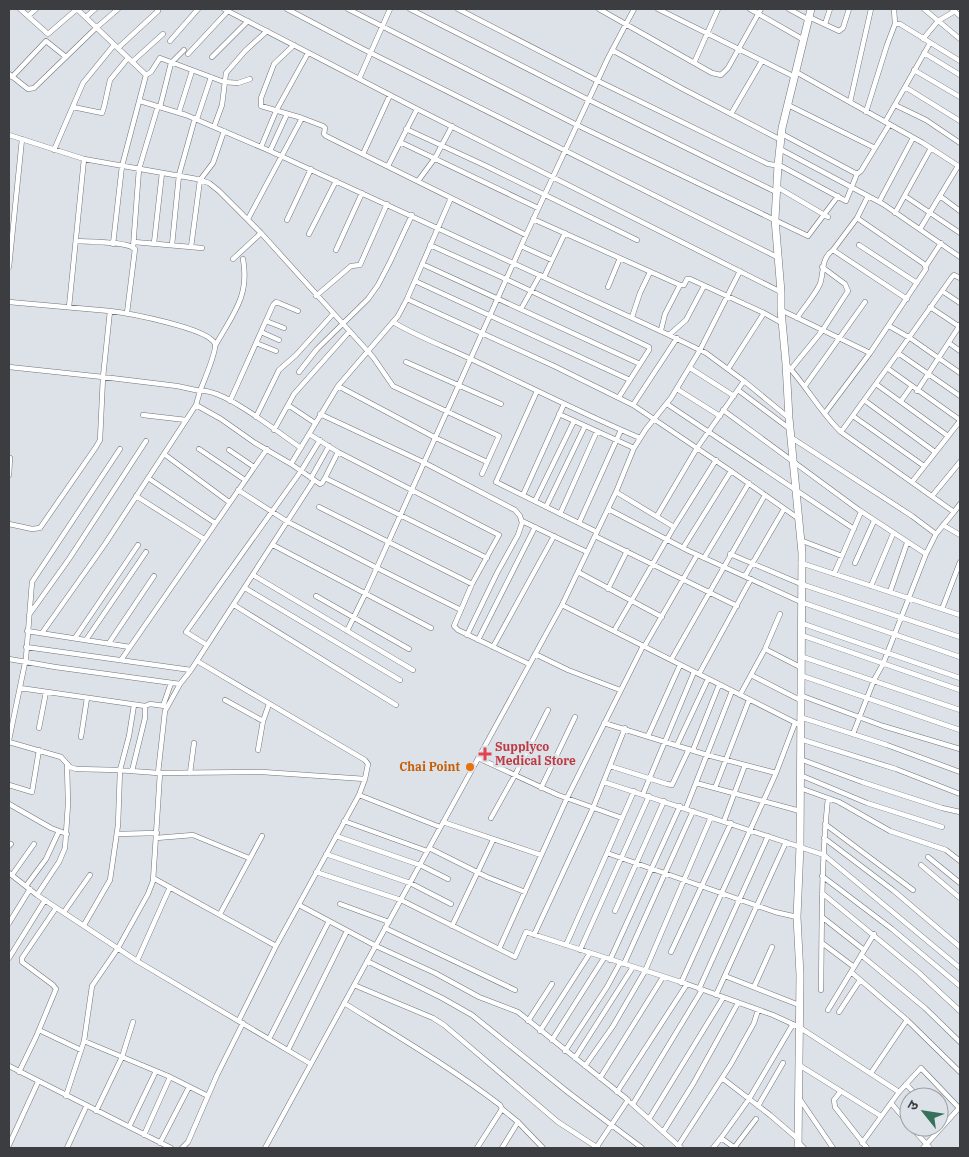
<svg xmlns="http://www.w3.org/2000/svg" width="969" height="1157" viewBox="0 0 969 1157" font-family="'IBM Plex Serif','Noto Sans Devanagari',serif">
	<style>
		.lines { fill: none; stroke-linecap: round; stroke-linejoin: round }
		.street-casing { stroke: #70747a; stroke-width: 5.5 }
		.secondary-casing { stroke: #70747a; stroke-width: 8 }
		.street { stroke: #fff; stroke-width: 4.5 }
		.secondary { stroke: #fff; stroke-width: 7 }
		.health-dot { fill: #e0444e; stroke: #dde2e9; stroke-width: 2 }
		.food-dot { fill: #e8710a; stroke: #dde2e9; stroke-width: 2 }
		.labels { text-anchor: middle; stroke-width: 5; stroke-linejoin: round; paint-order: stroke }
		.health-label { font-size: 12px; font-weight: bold; fill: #be3a42; stroke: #dde2e9; text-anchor: start }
		.food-label { font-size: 12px; font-weight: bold; fill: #c56008; stroke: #dde2e9; text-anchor: end }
	</style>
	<rect width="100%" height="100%" fill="#dde2e9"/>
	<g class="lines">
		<defs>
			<path id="street" d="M20 9 48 34 77 9 146 75 122 166 113 244
				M224 9 417 109 781 292
				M287 9 363 49 779 258
				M348 9 577 125 808 236 838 196
				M410 9 589 100 776 192
				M458 9 598 81 768 164 781 166 846 201 857 174
				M599 9 712 73 721 75 728 68 761 9
				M658 9 795 77
				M750 9 804 40
				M789 9 809 20
				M894 9 895 24
				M924 9 960 39
				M952 9 960 16
				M28 16 36 9
				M86 17 95 9
				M809 17 839 31 843 28 849 9
				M825 24 830 9
				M923 39 938 21 955 11
				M170 41 198 9
				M294 45 274 64 261 98V106L302 118
				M118 48 158 11 157 9
				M612 50 683 89 781 140
				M924 53 960 75
				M188 54 228 11
				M212 57 248 21
				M132 62 163 34
				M694 63 718 9
				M914 70 960 97
				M796 72 923 143 960 167
				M9 74 28 89 34 88 96 28 118 9
				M146 75 151 72 160 58 224 82 238 83 250 79
				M12 77 46 41 66 57
				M359 79 390 9
				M905 87 960 121
				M140 101 186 115 270 151 669 335 706 353 744 381 789 418
				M850 102 871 9
				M788 105 875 148
				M895 105 926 120 960 143
				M73 107 102 113 104 107 110 80 128 58
				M160 107 171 63 184 50
				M179 112 192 71
				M866 112 887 45 895 24H900L960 61
				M731 114 762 61
				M197 119 211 77
				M885 122 930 43
				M214 127 222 105 226 73 245 51 267 31
				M406 129 484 165 637 240
				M782 134 857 174 861 171 889 125
				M9 135 84 159 197 179 209 183 219 191 261 233 373 357 393 386 499 436 482 474
				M400 142 538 208
				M261 147 276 111 308 53
				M780 149 883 204 960 257
				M54 150 83 83 114 45
				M270 151 287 114
				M363 154 390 95
				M388 166 417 109
				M418 181 435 158 452 126
				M777 187 828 217
				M905 196 960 233
				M940 196 960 211
				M879 202 913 138
				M895 213 931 148
				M248 219 302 118 323 126 325 128 324 134 326 136 526 235
				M533 219 680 285H684L687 279H690L764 313 782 323
				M287 220 311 169
				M920 229 958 166
				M309 234 336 181
				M76 241C89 242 126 241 135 249L127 313
				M134 242 202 248
				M154 243 162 173
				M172 245 179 175 195 118
				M430 245 510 281 649 347V350L619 397
				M859 245 917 283
				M521 246 552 260
				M191 247 200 180 213 163 224 131
				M133 248 139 169 158 106
				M336 250 362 193
				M833 250 907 299
				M233 259 261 233
				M422 264 640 364
				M926 266 941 243
				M9 267 22 139
				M544 277 565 233
				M415 281 630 380
				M608 287 620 258
				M942 291 960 303
				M316 296 351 266 360 265 387 204
				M407 299 554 366 633 405 731 471 799 519
				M9 302 110 311 103 377 177 386 200 391 196 405 221 419 255 443 291 464 320 484 322 483 325 478 487 558
				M69 307 84 159
				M930 307 960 327
				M521 309 540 275
				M781 310 870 353
				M110 311C127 313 209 328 215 344 217 351 203 383 200 391 223 388 280 434 301 448
				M632 317 640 293 650 272
				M797 318C804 307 815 295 820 284 824 272 821 258 833 250L857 218 868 196
				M266 321 284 328
				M393 322C418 337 446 347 473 360 528 386 583 414 640 438
				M889 326 910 338 960 373
				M661 330 665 314 680 285
				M261 332 279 340
				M669 335 686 320 704 286
				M256 343 276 351
				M949 343 960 351
				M215 346C232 315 250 297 243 259
				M898 353 952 277 954 275 960 278
				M406 362 501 404
				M786 364C806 385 820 412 841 432L954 512 960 504
				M9 367 103 377 100 440 96 447 40 528 32 529 9 524
				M690 368 734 396
				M887 368 960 420
				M728 369 764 313
				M791 369 822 331 848 291 845 284 822 267
				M299 372 317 349 368 299 378 285 390 262 412 215
				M876 384 948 436
				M338 386 434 437 487 462
				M805 386 865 302
				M677 389 720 416
				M738 390 790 429
				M537 391 496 482 597 532
				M917 391 960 325
				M864 400 935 452
				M230 401 273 305 276 302 279 303 298 311
				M901 401 911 387
				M667 404 854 529
				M288 405 315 423
				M633 405 677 338
				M723 410 859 510 926 554 936 534 954 512
				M825 413 870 353 926 269 924 264 857 218
				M320 414 423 462 515 510 520 516 522 523 518 535 497 573 467 635
				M559 414 634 448
				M143 415 186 420
				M853 416 924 466
				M256 417 279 370 296 355 333 314
				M274 430 294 394 349 332
				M841 432 898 353 960 396
				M309 434 338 452
				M792 438 912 516 936 534
				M199 449 245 480
				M229 450 254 467
				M164 454 229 502
				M291 464 338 386 398 316 407 299 451 198
				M9 475 10 458
				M148 478 215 523
				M311 478 329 446
				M325 478 338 452 499 535 472 584 454 626 458 630 529 664
				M912 482 960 421
				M238 490 288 522 377 568 461 610
				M616 492 674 527
				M523 495 564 404
				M136 496 204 539
				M932 496 960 462
				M535 501 574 421
				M319 507 472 584
				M546 507 585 426
				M608 509 689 551 801 602 960 657
				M560 514 597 431
				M657 516 697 448 744 381
				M522 521 587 552
				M579 523 621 430
				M943 525 960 535
				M595 536 737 606
				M800 540 842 556
				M273 545 431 628
				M683 548 731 471
				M730 554 801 584 960 637
				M704 558 749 483
				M801 563 960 615
				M855 563 874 521
				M578 572 662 617
				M834 574 861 512
				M253 575 413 670
				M745 576 784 509
				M871 586 893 534
				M245 588 400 680
				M608 589 627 551
				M890 592 907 543
				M316 596 409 649
				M234 605 396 705
				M562 605 616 492 634 448 646 429 671 398 700 350 740 271
				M942 609 960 562
				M29 615 69 559 146 441
				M801 623 960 678
				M27 631 130 647
				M347 631 366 592 526 235 608 58 634 9
				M614 631 674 527 716 460
				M42 633 105 544 196 405
				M801 635 960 690
				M75 638 138 545
				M86 640 146 552
				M478 640 535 527
				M109 643 154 576
				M207 645 186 632 301 471 320 440
				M26 647 191 670
				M493 647 554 536
				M644 647 697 555
				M765 649 800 667
				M535 654 568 670 620 690
				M800 656 960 710
				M9 659 55 667 180 684 191 670 314 480
				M121 660 267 449
				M671 660 765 495
				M197 661 365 760 368 764 365 779 359 795 276 946 239 1020
				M699 674 751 579
				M751 675 800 700
				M800 675 960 730
				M20 688 145 706V718L132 771
				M740 695 765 649 780 614
				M800 695 883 726 960 749
				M225 700 263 721
				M145 706 150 704 165 706
				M163 706 171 683
				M800 717 887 745 960 772
				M604 723 707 755 776 773
				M39 728 46 692
				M853 734 874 680 883 664 926 554
				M648 736 680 665
				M81 737 87 698
				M800 739 896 769 960 794
				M9 740 26 658 32 582 120 449
				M9 742 61 757 70 767 76 769 118 770 158 773 262 772 365 779
				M677 745 708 679
				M258 750 263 721 269 704
				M693 750 719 685
				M478 758 558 795 622 818
				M800 759 862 782 942 808 960 812
				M610 766 667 784 672 785 689 749
				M158 773 165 711 180 684
				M190 773 194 743
				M800 775 867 803 942 827
				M604 782 824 855 960 968
				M696 783 800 811
				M9 785 32 792 39 750
				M541 788 575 717
				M715 788 749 700
				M800 788 839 802 890 831 946 850 960 861
				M634 791 607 853 775 912 797 917
				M643 794 694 672
				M359 795 440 827
				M9 804 51 828 67 834
				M686 808 732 691
				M491 818 515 775 548 710
				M344 821 427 851
				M724 821 745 765
				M443 822 541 855
				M825 824 913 890
				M117 834 157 833
				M336 836 420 865 448 879
				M156 838 193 835 249 858
				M824 838 894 891 960 947
				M9 846 11 844
				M429 848 487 877 525 892
				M326 854 410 883 451 904
				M928 857 960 883
				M921 865 960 898
				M316 872 401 900 515 957 526 932 687 984 773 1015 799 1027 899 1092
				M9 873 37 895 137 961 311 1064
				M12 875 34 844
				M822 876 892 929 960 986
				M153 878 276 946
				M26 886 46 859 59 831
				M822 893 918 972 960 1011
				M37 895 59 862 65 848 68 804 67 764
				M340 904 389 922
				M299 905 376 946 435 973 479 997 518 1012 628 1100 596 1148
				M615 911 664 801
				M64 912 90 875
				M220 914 262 836
				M822 917 864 950
				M9 923 30 889
				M84 925 110 880 118 825 120 770 129 736 134 705
				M452 926 493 840
				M385 928 515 990
				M534 935 593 808 625 728
				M822 943 854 967
				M566 945 607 853
				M499 949 567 798 643 646
				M580 950 649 796
				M671 952 731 823
				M861 955 925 1008 960 1042
				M9 958 45 900
				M610 960 680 806
				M137 961 170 887
				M367 961 442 998 472 1015 569 1093 642 1148
				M624 964 693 811
				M851 972 907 1020 960 1072
				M725 976 799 1005
				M681 983 776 773 795 723
				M354 985 433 1018 444 1025 558 1122 598 1148
				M754 987 772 947
				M699 989 768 836
				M821 990C822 926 821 862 828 798
				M716 995 786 842
				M344 1003C397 1036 450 1067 500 1105L502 1109 518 1122 543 1148
				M828 1010 874 934
				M839 1012 860 980
				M528 1021 552 984
				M39 1030 81 1050
				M540 1031 590 953
				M269 1039 329 921
				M552 1040 604 958
				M84 1041 168 1076 208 1096
				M288 1050 347 931
				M565 1051 607 987 620 963
				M575 1058 633 967
				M799 1065 881 1116
				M9 1066 171 1148
				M585 1066 613 1026 645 971 711 817
				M19 1072 36 1037 56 989 53 985 22 962V958L56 908
				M871 1073 907 1020
				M600 1078 663 977
				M722 1078 770 1115 798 1139
				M906 1084 918 1097
				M841 1091 834 1100 835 1107 867 1148
				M617 1092 687 984
				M66 1096 84 1041 92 986 118 948 148 894 153 881 160 773
				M799 1098 833 1148
				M631 1103 681 1148
				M891 1103 909 1124
				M633 1104 702 990
				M758 1106 783 1063
				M96 1111 122 1057 133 1022
				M649 1119 723 998
				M129 1127 156 1071
				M911 1127 930 1148
				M663 1132 693 1084 738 1003
				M144 1135 170 1077
				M721 1138 749 1099 793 1024
				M798 1142 804 1148
				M160 1143 189 1087
				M862 1143 899 1092 921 1068 960 1109
				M9 1145 38 1082
				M678 1146 731 1064 754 1023 758 1010
				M67 1148 86 1107
				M182 1148 188 1142 217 1075 243 1023
				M265 1148 562 605 800 725
				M477 1148 502 1109
				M502 1148 518 1122
				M713 1148 721 1138 735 1148
				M734 1148 756 1119
				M923 1148 960 1107"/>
			<path id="secondary" d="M798 1148 800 975 797 917 800 846 802 553 789 418 786 364 781 310V292L775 219 778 165 782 128 811 9"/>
		</defs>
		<!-- street casing -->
		<use href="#street" class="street-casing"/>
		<!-- secondary casing -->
		<use href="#secondary" class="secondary-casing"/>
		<!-- street -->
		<use href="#street" class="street"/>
		<!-- secondary -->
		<use href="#secondary" class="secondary"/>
	</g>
	<!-- markers -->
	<path class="health-dot" d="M482.5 746.5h5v5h5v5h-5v5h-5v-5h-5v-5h5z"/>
	<circle class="food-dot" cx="470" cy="767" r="5"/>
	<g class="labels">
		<!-- health labels -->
		<g class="health-label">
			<text x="495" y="751">Supplyco<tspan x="495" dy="14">Medical Store</tspan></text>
		</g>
		<!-- food labels -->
		<g class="food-label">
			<text x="460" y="771">Chai Point</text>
		</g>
	</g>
	<!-- border -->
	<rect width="969" height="1157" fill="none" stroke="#3b3d40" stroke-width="20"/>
	<!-- north arrow -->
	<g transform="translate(924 1112) rotate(300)"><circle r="24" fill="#dde2e9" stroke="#9ca0a5"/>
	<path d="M0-4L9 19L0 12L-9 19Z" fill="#36715a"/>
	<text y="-8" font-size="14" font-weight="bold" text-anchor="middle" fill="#3b3d40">उ</text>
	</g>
</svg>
